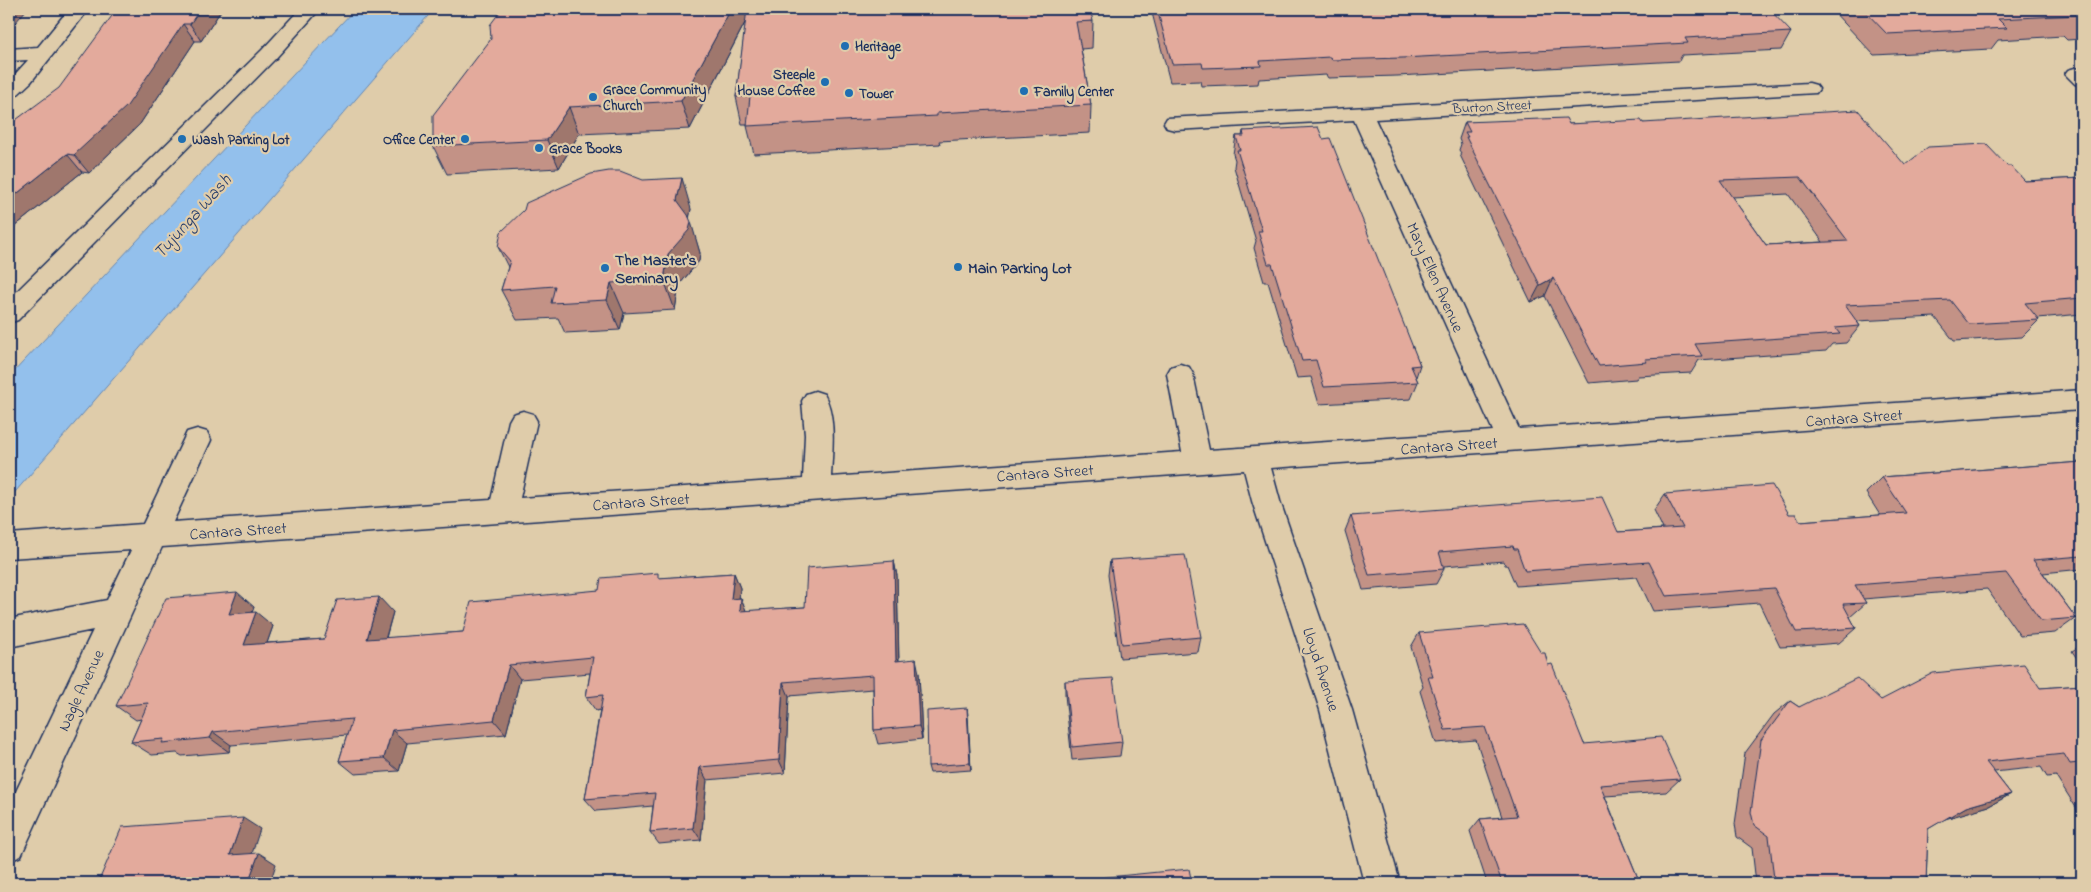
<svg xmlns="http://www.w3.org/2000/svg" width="2091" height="892" viewBox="0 0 2091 892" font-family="'Indie Flower',sans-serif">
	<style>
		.water { fill: #93c0ec; stroke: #6386b3 }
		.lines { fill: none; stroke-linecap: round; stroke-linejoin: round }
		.minor-casing { stroke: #1b2f5e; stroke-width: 3 }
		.minor { fill: #dfccaa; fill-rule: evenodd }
		.wall { fill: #c39286; stroke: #1b2f5e; fill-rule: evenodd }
		.shaded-wall { fill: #9f776d; stroke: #1b2f5e }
		.building { fill: #e3aa9c; stroke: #1b2f5e; fill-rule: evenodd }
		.poi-dot { fill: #1f6fb2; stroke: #dfccaa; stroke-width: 2 }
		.labels { text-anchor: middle; stroke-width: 4.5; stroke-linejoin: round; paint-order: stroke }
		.far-poi-label { font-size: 14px; font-weight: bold; fill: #1b2f5e; stroke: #dfccaa; text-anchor: start }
		.far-street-label { font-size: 14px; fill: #1b2f5e; stroke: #dfccaa }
		.poi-label { font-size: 16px; font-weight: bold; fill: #1b2f5e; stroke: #dfccaa; text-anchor: start }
		.street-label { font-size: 16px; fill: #1b2f5e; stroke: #dfccaa }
		.water-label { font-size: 18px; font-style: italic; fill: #273e6c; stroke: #dfccaa }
	</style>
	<rect width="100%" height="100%" fill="#dfccaa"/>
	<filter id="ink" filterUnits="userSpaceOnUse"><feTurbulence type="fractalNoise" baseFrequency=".02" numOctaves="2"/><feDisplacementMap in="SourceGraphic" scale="10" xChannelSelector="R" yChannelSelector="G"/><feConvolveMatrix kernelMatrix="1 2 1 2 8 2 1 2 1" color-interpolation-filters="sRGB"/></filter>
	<g filter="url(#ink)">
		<!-- water -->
		<path class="water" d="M355 9H434L9 499V377Z"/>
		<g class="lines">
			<defs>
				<path id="minor" d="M69 9H89L31 82 16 96 9 98V81L28 60 9 61V49L38 47Z
					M300 9H320L276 58 18 320 9 323V299L262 50Z
					M2075 68 2082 70V86L2075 84 2065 74 2068 70Z
					M1809 83 1816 85 1819 89 1816 93 1375 119 1519 429 2082 390V410L1271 468 1280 501 1352 710 1400 883H1364L1320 710 1252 501 1244 470 162 547 21 856 9 861V806L93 630 9 647V619L107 600 131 550 9 558V534L143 524 187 432 197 429 207 432 211 440 173 522 491 500 509 421 513 414 523 411 533 414 537 421 520 498 803 479 805 435 802 401 806 394 815 391 824 394C837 417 832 451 831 477L1182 452 1167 374 1171 367 1180 364 1189 367 1193 374 1209 450 1493 431 1354 120 1175 130 1167 128 1164 123 1167 118Z"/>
			</defs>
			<!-- minor casing -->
			<use href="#minor" class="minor-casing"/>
			<!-- minor -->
			<use href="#minor" class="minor"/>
		</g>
		<!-- wall -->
		<path class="wall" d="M117 9H222L201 41H195L140 124 89 173 82 172 9 231Z
			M502 9 1093 21 1092 48 1081 49 1091 105 1090 133 939 141 940 144 754 154 747 126V124H742L736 97 746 21 690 129 579 134 559 168 447 174 433 146 491 39Z
			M1151 9H1597L1598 10 1791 32 1781 50 1682 55 1679 61 1397 76 1328 78 1326 75 1259 79 1258 84 1201 86 1200 81 1170 82Z
			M1831 9H2082V39L2067 40 2063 36 1998 40 1991 49 1874 55Z
			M1465 122 1569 124 1643 123 1905 165 2007 166 2025 181 2082 178V314L2038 318 2039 320 2022 337 1954 341 1935 317 1857 321 1860 326 1846 343 1832 344 1826 351 1699 360 1691 373 1638 376 1636 379 1589 383 1545 296 1531 302 1460 155 1461 153 1459 150 1461 144 1459 139ZM1788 194 1823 242 1766 245 1732 197Z
			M1243 131 1323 139 1420 365 1416 377 1418 382 1411 399 1319 404 1311 377 1297 378 1268 282H1264L1254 248 1256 241 1234 167 1235 160 1233 154 1236 136H1242Z
			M691 209 689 218 700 253 699 261 679 285 675 310 624 313 620 330 565 333 558 318 517 320 501 290 508 267 498 247Z
			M2082 462V569L2043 573 2076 618 2055 633 2020 636 1987 589 1863 599 1866 603 1850 617 1856 628 1839 643 1801 646 1780 647 1759 603 1653 611 1637 577 1516 586 1507 565H1505L1504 561 1444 566V569L1436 584 1363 590 1345 531 1351 516 1618 532 1663 529 1654 510 1665 494 1789 514 1800 521 1880 515 1866 493 1882 477Z
			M1110 560 1201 637 1198 652 1120 658 1108 575Z
			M894 561 897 576 899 661 919 673 922 739 878 744 874 730 873 689 789 696 785 773 707 780 701 840 659 844 650 832 653 806 596 811 585 799 600 710 596 711 586 697 590 673 520 679 506 734 407 743 399 771 355 774 339 761 347 735 231 745 229 752 182 756 177 753 152 755 131 742 141 719 136 720 116 706 254 607 252 612 273 626 267 643 324 639 393 612 386 638 463 632 599 590 661 578 734 573 740 588 739 598H741L746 611 805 607Z
			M1419 633 1548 665 1584 744 1680 779 1666 792 1605 796 1640 883H1487L1470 831 1480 819 1502 817 1476 740 1436 743 1420 691 1423 687 1411 647Z
			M2082 645V666L2072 651Z
			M1065 681 1122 742 1120 756 1072 760 1065 695Z
			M2082 685V817L2056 776 2047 777 2041 767 1994 772 2011 794 1989 806 1946 818 1928 829 1926 883H1756L1752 848 1737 837 1735 824 1745 753 1774 714 1790 701 1799 707 1881 700Z
			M967 708 971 770 930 773 928 766Z"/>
		<!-- shaded-wall -->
		<path class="shaded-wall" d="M9 9H27L9 30Z
			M200 9H222L201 41 190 24Z
			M731 9H752L690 129 681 101Z
			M183 24 195 41 140 124 89 173 74 155Z
			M569 107 579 134 559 168 547 140Z
			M67 154 82 172 9 231V200Z
			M682 178 691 209 687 230 677 200Z
			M691 222 700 253 699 261 679 285 675 310 664 280 668 254Z
			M1553 278 1545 296 1531 302 1540 285Z
			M611 283 624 313 620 330 607 300Z
			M894 561 897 576 899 675 896 661Z
			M734 573 740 588 738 614 731 599Z
			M237 592 254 607 246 629 229 614Z
			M379 597 393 612 381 654 367 639Z
			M741 598 747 613 740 611Z
			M256 612 273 626 261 660 244 645Z
			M916 659 919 673 922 739 919 726Z
			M509 665 520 679 506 734 494 720Z
			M783 682 789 696 785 773 779 760Z
			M967 708 968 715 971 770 970 763Z
			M392 730 407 743 399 771 384 758Z
			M213 732 231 745 229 752 210 738Z
			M700 767 707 780 701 840 693 828Z
			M2011 794 1989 806 1945 819 1966 807Z
			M243 818 260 829 248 866 230 855Z
			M259 853 276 864 270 883H248Z"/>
		<!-- building -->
		<path class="building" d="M117 9H200L190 24H183L127 106 74 155 67 154 9 200V125L59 88Z
			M502 9H731L681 101 569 107 547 140 433 146V115L491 39 490 25Z
			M747 9H1090L1093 21 1076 22 1091 105 937 113V116L747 126 750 96 736 97Z
			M1157 9H1597L1598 10 1629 9H1769L1791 32 1685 38 1688 43 1402 58 1332 60 1330 57 1260 61 1261 66 1203 68 1202 63 1172 64Z
			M1863 9H2082V18L2079 15 1998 19 2007 28 1887 34Z
			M1858 110 1905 165 1928 147 1986 144 2007 166H2011L2025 181 2082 178V298L2025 303 2039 320 1969 324 1950 300 1845 305 1860 326 1835 328 1840 334 1695 344 1702 356 1645 359 1647 362 1599 366 1553 278 1540 285 1466 137H1468L1465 132H1470L1465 122 1566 118 1569 124 1641 120 1643 123ZM1800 177 1848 241 1766 245 1720 180Z
			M1318 127 1323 139 1330 138 1420 365 1411 366 1418 382 1324 387 1316 360 1302 361 1272 264H1268L1258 231H1262L1237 150H1240L1236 136H1244L1243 131Z
			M609 171H620L643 180 682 178 677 200 688 215 691 222 689 230 668 254 664 280 611 283 607 300 551 303 555 286 501 290 510 261 498 247 501 232 524 210 526 203 591 174Z
			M2082 462V556L2033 560 2076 618 2041 621 2006 573 1855 585 1866 603 1843 604 1856 628 1817 631 1796 632 1774 588 1666 596 1649 562 1525 571 1517 549H1514L1513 546 1439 552 1444 569 1369 575 1351 516 1602 497 1618 532 1683 528 1665 494 1772 485 1789 514H1796L1800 521 1906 513 1882 477Z
			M1185 555 1201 637 1122 644 1110 560Z
			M894 561 896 661 916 659 919 726 874 730 873 675 783 682 779 760 700 767 693 828 650 832 655 793 585 799 603 695 586 697 593 657 509 665 494 720 392 730 384 758 339 761 352 719 213 732 210 738 162 743 164 739 131 742 148 703 116 706 166 598 237 592 229 614 256 612 244 645 324 639 337 600 379 597 367 639 463 632 471 602 599 590 601 578 658 573V578L734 573 731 599 741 598 740 611 805 607 807 568Z
			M1523 624 1541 653H1545L1548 665 1552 664 1584 744 1661 737 1680 779 1600 785 1640 883H1502L1480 819 1517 816 1485 727 1445 730 1428 677H1433L1419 633Z
			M2024 664 2040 688 2082 685V769L2079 763 2070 764 2064 754 1986 762 2011 794 1966 807 1928 829 1926 883H1792L1774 879 1769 836 1754 825 1751 812 1761 740 1790 701 1799 707 1857 678 1881 700 1933 673Z
			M1113 678 1122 742 1072 747 1065 681Z
			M967 708 970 763 928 766 927 711Z
			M243 818 230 855 259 853 248 883H98L122 827Z
			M1189 869 1192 883H1088V879Z"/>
	</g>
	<!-- markers -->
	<g class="poi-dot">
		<circle cx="845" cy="46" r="5"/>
		<circle cx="825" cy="82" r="5"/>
		<circle cx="1024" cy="91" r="5"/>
		<circle cx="849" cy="93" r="5"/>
		<circle cx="593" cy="97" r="5"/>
		<circle cx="182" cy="139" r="5"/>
		<circle cx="465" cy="139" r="5"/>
		<circle cx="539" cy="148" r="5"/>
		<circle cx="958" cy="267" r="5"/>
		<circle cx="605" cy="268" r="5"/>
	</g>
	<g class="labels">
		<!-- far-poi labels -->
		<g class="far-poi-label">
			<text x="855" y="51">Heritage</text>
			<text x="815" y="79" text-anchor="end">Steeple<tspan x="815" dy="16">House Coffee</tspan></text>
			<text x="603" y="94">Grace Community<tspan x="603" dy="16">Church</tspan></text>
			<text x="1034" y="96">Family Center</text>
			<text x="859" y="98">Tower</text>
			<text x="192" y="144">Wash Parking Lot</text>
			<text x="455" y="144" text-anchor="end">Office Center</text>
			<text x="549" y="153">Grace Books</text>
		</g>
		<!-- far-street labels -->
		<g class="far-street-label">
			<text transform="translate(1492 106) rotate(-3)" y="5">Burton Street</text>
		</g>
		<!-- poi labels -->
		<g class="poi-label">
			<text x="615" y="265">The Master's<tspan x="615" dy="18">Seminary</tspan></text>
			<text x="968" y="273">Main Parking Lot</text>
		</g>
		<!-- street labels -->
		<g class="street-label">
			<text transform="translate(1436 277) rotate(66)" y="6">Mary Ellen Avenue</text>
			<text transform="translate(1854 417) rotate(-4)" y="6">Cantara Street</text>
			<text transform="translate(1449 445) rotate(-4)" y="6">Cantara Street</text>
			<text transform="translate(1045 472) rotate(-4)" y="6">Cantara Street</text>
			<text transform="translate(641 501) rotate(-4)" y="6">Cantara Street</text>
			<text transform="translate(238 530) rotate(-4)" y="6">Cantara Street</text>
			<text transform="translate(1322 669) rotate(72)" y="6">Lloyd Avenue</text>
			<text transform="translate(80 690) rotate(-65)" y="6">Nagle Avenue</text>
		</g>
		<!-- water labels -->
		<g class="water-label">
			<text transform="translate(192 216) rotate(-48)" y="6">Tujunga Wash</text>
		</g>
	</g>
	<!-- margin -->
	<rect width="2091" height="892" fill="none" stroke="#dfccaa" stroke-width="30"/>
	<rect x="15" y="15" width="2061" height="862" fill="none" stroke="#1b2f5e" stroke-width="2" filter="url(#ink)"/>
</svg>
